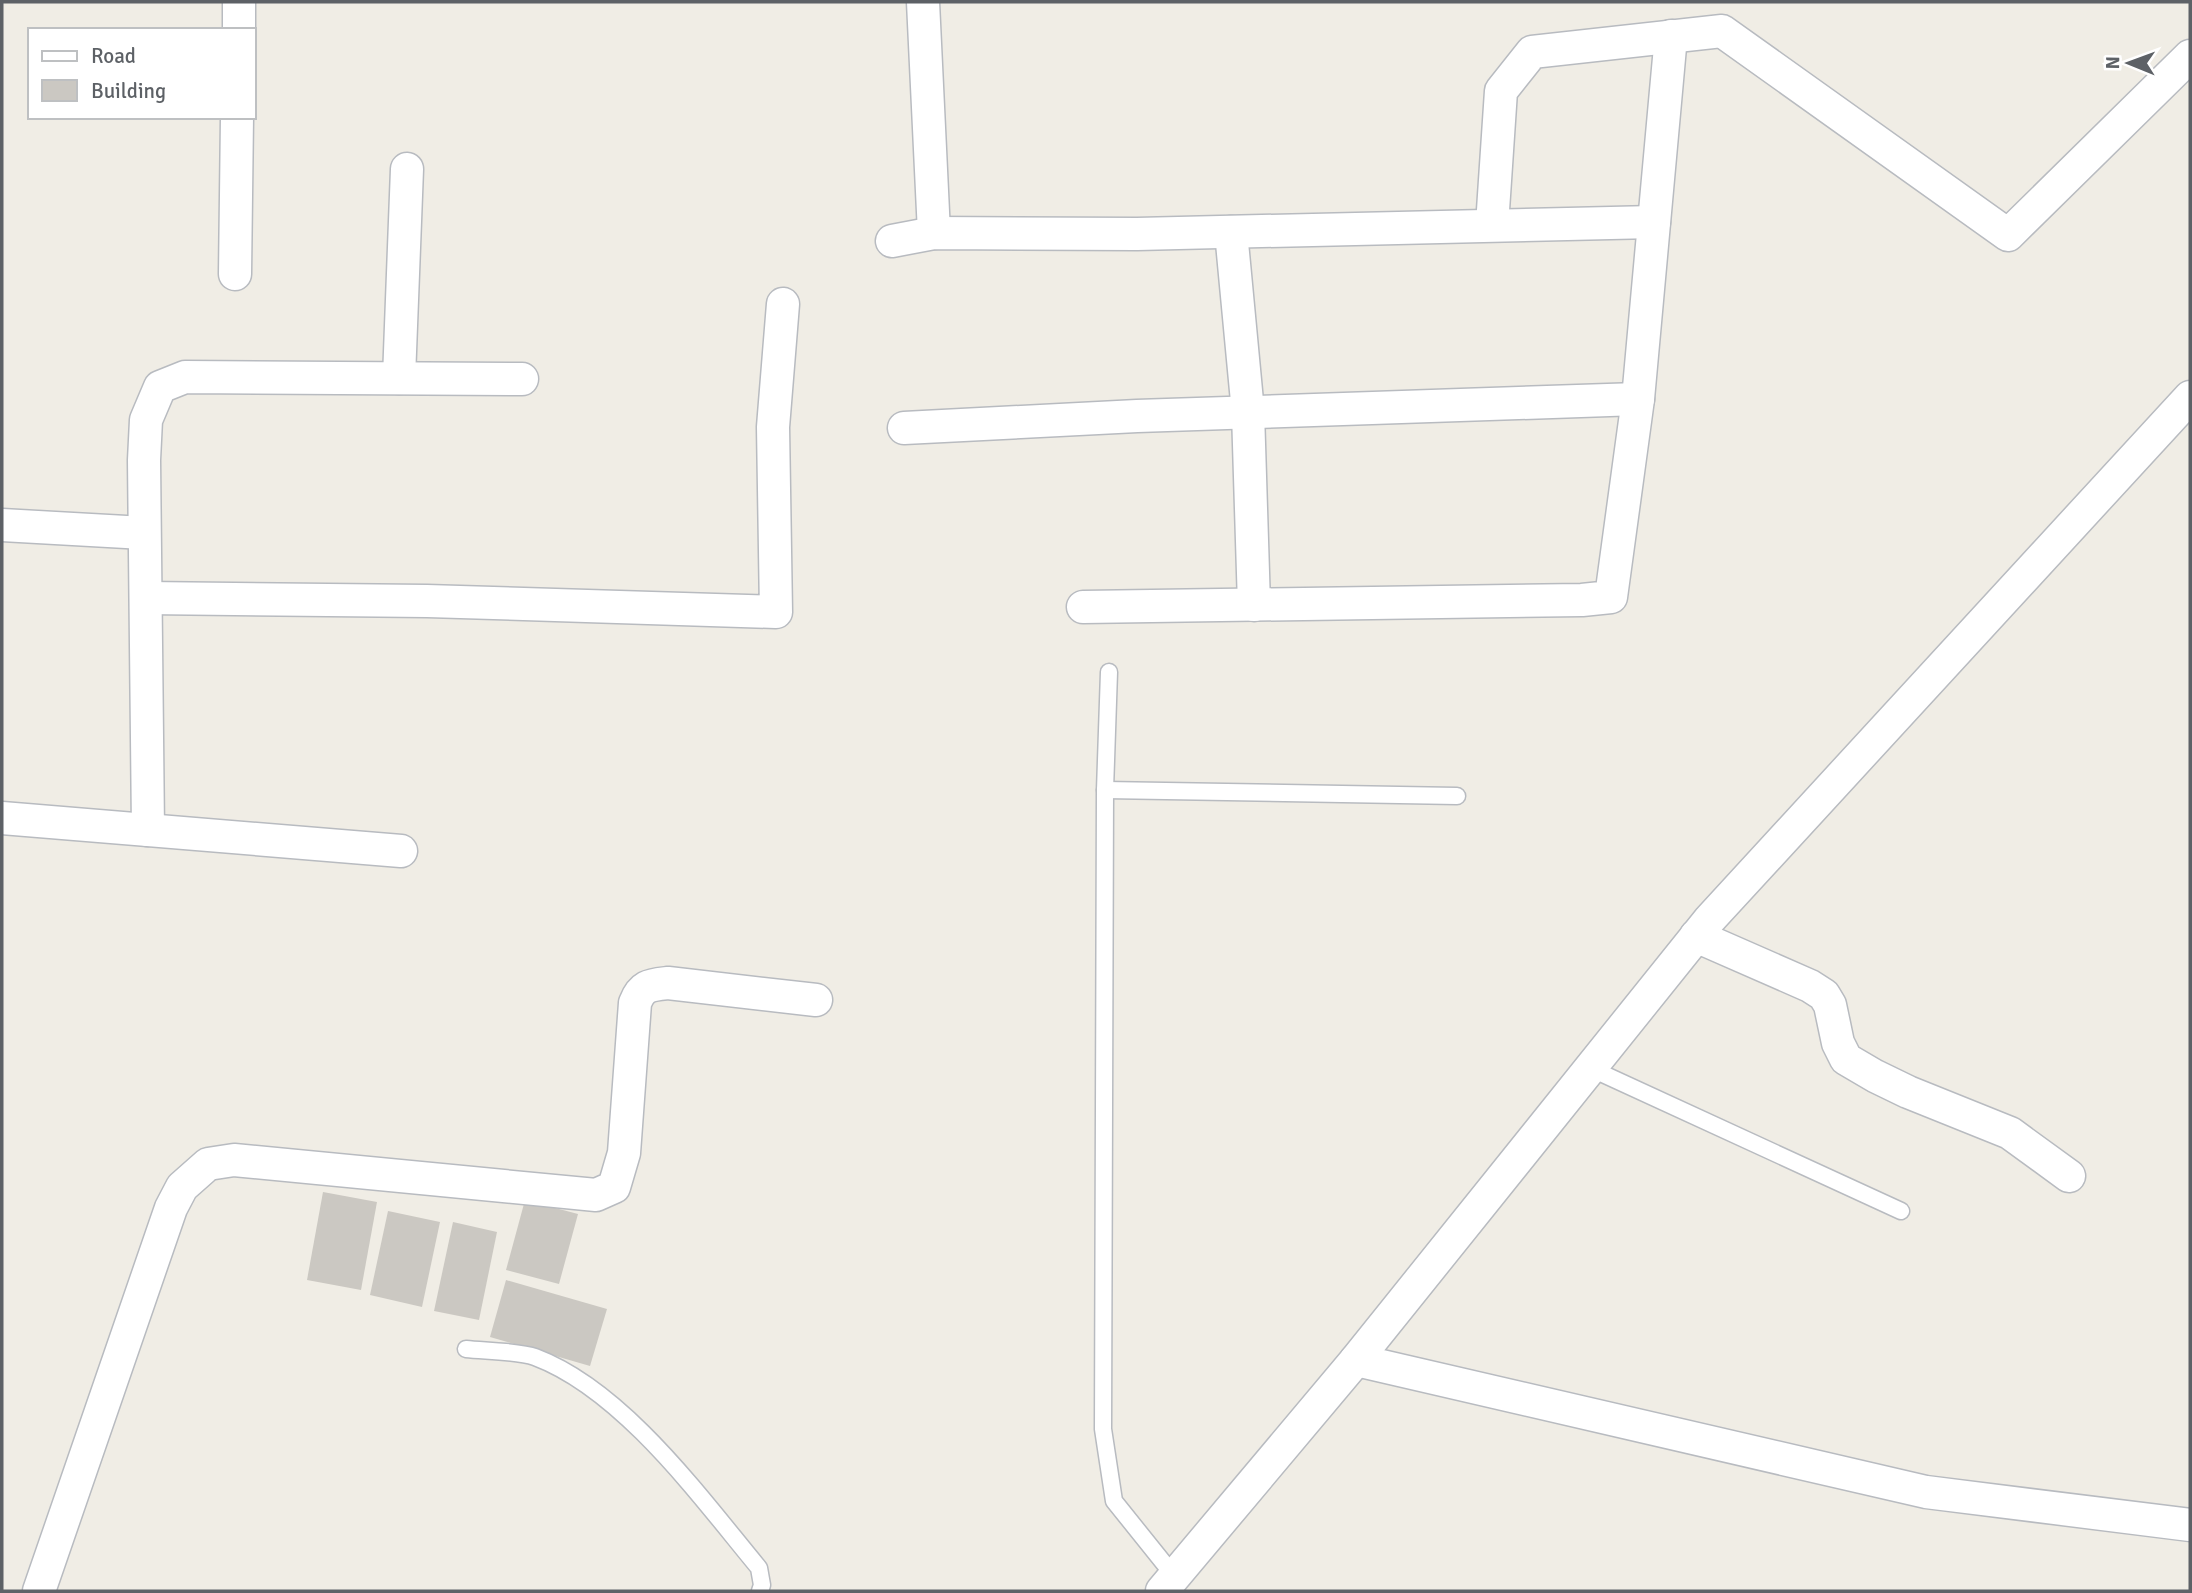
<svg xmlns="http://www.w3.org/2000/svg" width="2192" height="1593" font-family="Signika,sans-serif">
<style>
.building{fill:#cbc8c2}
.lines{fill:none;stroke-linecap:round;stroke-linejoin:round}
.service-casing{stroke:#b8bbc0;stroke-width:19}
.minor-casing{stroke:#b8bbc0;stroke-width:35}
.service{stroke:#fff;stroke-width:16}
.minor{stroke:#fff;stroke-width:32}
</style>
<rect width="100%" height="100%" fill="#f0ede5"/>
<g class="building">
<polygon points="323,1192 377,1202 361,1290 307,1280"/>
<polygon points="525,1200 578,1214 559,1284 506,1270"/>
<polygon points="388,1211 440,1222 422,1307 370,1295"/>
<polygon points="453,1222 497,1232 479,1320 434,1311"/>
<polygon points="506,1280 607,1309 590,1366 490,1337"/>
</g>
<g class="lines">
<g class="service-casing">
<g id="service">
<polyline points="1109,672 1105,790 1103,1429 1114,1501 1175,1577"/>
<polyline points="1105,790 1457,796"/>
<polyline points="1590,1068 1901,1211"/>
<path d="M466 1349C485 1351 519 1351 535 1357 623 1390 700 1497 759 1568L762 1585 760 1591"/>
</g>
</g>
<g class="minor-casing">
<g id="minor">
<polyline points="923,2 934,233"/>
<polyline points="239,30 239,2"/>
<polyline points="1492,225 1501,91 1532,52 1722,31 2008,235 2190,56"/>
<polyline points="1231,232 1248,412 1254,605"/>
<polyline points="892,241 934,233 1137,234 1654,222"/>
<polyline points="235,274 237,117"/>
<polyline points="399,378 407,169"/>
<polyline points="904,428 1137,416 1638,399"/>
<polyline points="2,525 144,533"/>
<polyline points="146,598 427,601 776,612 773,427 783,304"/>
<polyline points="1083,607 1582,600 1611,597 1638,399 1671,36"/>
<polyline points="2,818 401,851"/>
<polyline points="148,830 144,460 146,420 160,387 185,377 522,379"/>
<polyline points="1696,936 1810,986 1824,995 1830,1005 1838,1043 1846,1059 1875,1076 1908,1092 2010,1133 2069,1176"/>
<polyline points="1356,1360 1926,1492 2190,1525"/>
<path d="M39 1591 171 1208 182 1187 208 1164 234 1160 596 1195 614 1187 624 1153 635 1003C642 985 650 985 668 983L816 1000"/>
<polyline points="1162,1591 1356,1360 1710,919 2190,397"/>
</g>
</g>
<use href="#service" class="service"/>
<use href="#minor" class="minor"/>
</g>
<rect width="2192" height="1593" fill="none" stroke="#5d6166" stroke-width="7"/>
<rect x="28" y="28" width="228" height="91" fill="#ffffff" stroke="#bec0c2" stroke-width="2"/>
<rect x="42" y="51" width="35" height="10" fill="#ffffff" stroke="#bec0c2" stroke-width="2"/>
<text x="91" y="63" font-size="21" fill="#5d6166">Road</text>
<rect x="42" y="80" width="35" height="21" fill="#cbc8c2" stroke="#bec0c2" stroke-width="2"/>
<text x="91" y="98" font-size="21" fill="#5d6166">Building</text>
<g transform="translate(2129 63) rotate(271)" stroke="#ffffff" stroke-width="5" paint-order="stroke">
<path d="M0-5L12 26L0 18L-12 26Z" fill="#5d6166"/>
<text y="-10" font-size="19" font-weight="bold" text-anchor="middle" fill="#5d6166">N</text>
</g>
</svg>
